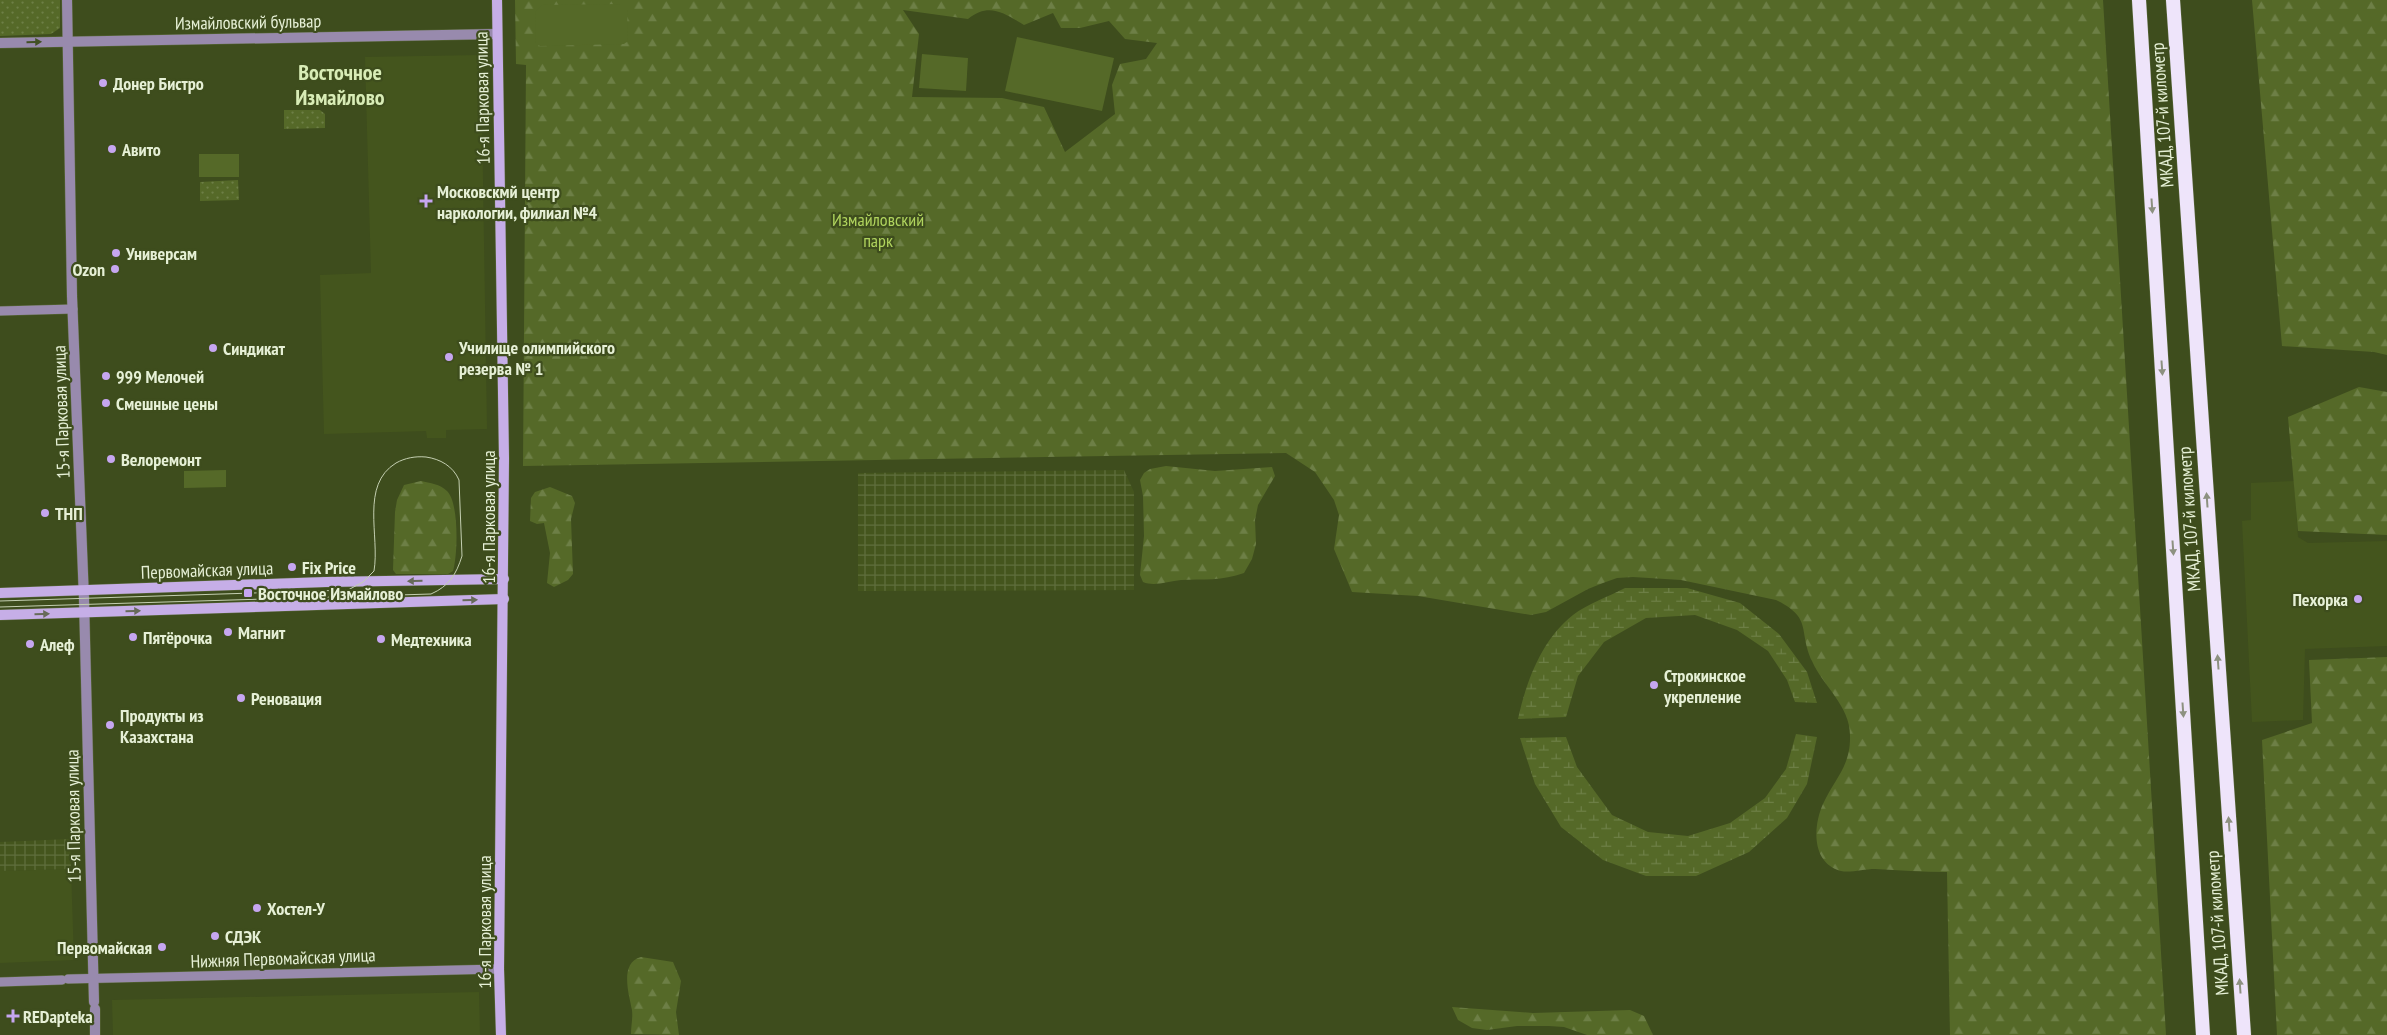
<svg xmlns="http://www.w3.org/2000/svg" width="2387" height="1035" font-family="'PT Sans Narrow',sans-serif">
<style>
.built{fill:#44551d}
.industrial{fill:url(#industrial-grid)}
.green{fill:url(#green-dots)}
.forest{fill:url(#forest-firs);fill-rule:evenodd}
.wetland{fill:url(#wetland-marsh)}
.pitch{fill:#556928}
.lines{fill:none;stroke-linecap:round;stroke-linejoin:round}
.minor-casing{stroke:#5c6a3e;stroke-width:10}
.tertiary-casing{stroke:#5c6a3e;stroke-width:11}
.secondary-casing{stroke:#5c6a3e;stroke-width:11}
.trunk-casing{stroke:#5c6a3e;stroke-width:15}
.minor{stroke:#988aad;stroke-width:9}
.tertiary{stroke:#988aad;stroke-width:10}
.secondary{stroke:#c6aee7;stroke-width:10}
.trunk{stroke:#eee4fa;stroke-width:14}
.tram{stroke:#c4cfb1;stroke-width:1}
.oneway{fill:#425024}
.oneway2{fill:#8d9180}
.oneway3{fill:#676a5a}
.poi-dot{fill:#c6a6f0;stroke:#3e4d1d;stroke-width:2}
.labels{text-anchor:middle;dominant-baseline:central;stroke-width:4.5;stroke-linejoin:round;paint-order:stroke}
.street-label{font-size:18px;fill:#e6f0d6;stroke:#3e4d1d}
.poi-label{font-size:18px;font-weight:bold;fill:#e6f0d6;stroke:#3e4d1d;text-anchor:start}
.park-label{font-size:18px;fill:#b0d45e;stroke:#3e4d1d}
.district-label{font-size:22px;font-weight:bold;fill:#d8ecb6;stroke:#3e4d1d}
</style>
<defs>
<pattern id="industrial-grid" width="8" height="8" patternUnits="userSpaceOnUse" patternTransform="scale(1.25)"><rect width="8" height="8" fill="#44551d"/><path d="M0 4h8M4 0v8" fill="none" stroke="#5f6e3d"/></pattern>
<pattern id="green-dots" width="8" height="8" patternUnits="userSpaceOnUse" patternTransform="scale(1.25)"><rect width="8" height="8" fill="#556928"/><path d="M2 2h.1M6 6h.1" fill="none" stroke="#6d7f46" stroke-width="1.8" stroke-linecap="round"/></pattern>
<pattern id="forest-firs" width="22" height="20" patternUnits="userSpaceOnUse" patternTransform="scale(1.25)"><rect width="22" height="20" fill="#556928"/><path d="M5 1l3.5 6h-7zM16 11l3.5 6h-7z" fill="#6d7f46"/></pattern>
<pattern id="wetland-marsh" width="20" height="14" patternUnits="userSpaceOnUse" patternTransform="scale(1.25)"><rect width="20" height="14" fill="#556928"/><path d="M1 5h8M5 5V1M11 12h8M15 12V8" fill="none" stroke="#6d7f46"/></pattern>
</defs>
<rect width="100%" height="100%" fill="#3e4d1d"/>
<g class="built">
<polygon points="481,55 487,429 446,430 446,438 427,438 426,431 324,434 320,275 371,273 365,57"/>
<polygon points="2294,481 2298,537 2308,543 2387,541 2387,646 2305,649 2303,720 2252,722 2242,521 2251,520 2251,483"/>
<polygon points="71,869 74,960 0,963 0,871"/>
<polygon points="479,992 480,1035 113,1035 112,1000"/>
</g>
<g class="industrial">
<polygon points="1124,470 1134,492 1134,590 858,591 858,473"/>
<polygon points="70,839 71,869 0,871 0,842"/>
</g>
<g class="green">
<polygon points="0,0 60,0 60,28 51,34 0,36"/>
<polygon points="320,110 325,114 325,128 284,129 284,110"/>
<polygon points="238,180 239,200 200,201 200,182"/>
</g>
<g class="forest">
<path d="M515 0H2103L2166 1035H1950L1947 872C1923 872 1899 870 1875 869 1864 869 1850 873 1841 871 1811 863 1813 826 1823 804 1835 778 1851 766 1850 735 1850 706 1823 686 1812 661 1798 630 1813 618 1776 600L1681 580 1633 577 1617 578 1603 583 1588 589 1546 612 1531 615 1418 596 1352 592 1334 549 1339 515 1334 500 1315 472 1286 453 523 466 526 65 516 64ZM903 10 968 19C989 2 1004 13 1024 25L1053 13 1061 28H1080L1109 21 1125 39 1157 43 1146 59 1120 64 1112 85 1115 114 1065 152 1044 107 1002 98 912 97 919 34Z"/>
<polygon points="2252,0 2387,0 2387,355 2374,352 2282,346"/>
<polygon points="2359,387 2387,392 2387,535 2298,531 2288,417"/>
<path d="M1166 466 1215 471 1272 467 1275 476 1258 505 1255 520 1256 544 1252 559 1244 573C1222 581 1203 579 1181 580 1168 581 1155 587 1143 582L1140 575 1144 536 1143 496 1140 480 1144 473 1150 469Z"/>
<path d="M421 481C430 483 440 484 447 491 459 502 458 555 453 571L448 574H396L393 570 395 512 397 500 404 485Z"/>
<polygon points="550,487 572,496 575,503 571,519 573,574 568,580 554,587 547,583 550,553 544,523 537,524 530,521 531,498 535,492"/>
<polygon points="2387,657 2387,1035 2277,1035 2262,740 2312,723 2309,660"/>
<path d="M641 957 673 962 681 981 676 1012 679 1035 631 1034C631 1026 633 1018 632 1010 629 994 619 963 641 957Z"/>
<polygon points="1452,1007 1533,1013 1630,1010 1644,1016 1653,1035 1587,1035 1564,1027 1549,1026 1517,1026 1487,1030 1472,1028 1458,1020"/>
</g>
<g class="wetland">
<path d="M1625 588H1687L1740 603 1779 634 1807 672 1817 703 1795 702 1787 680 1768 651 1737 630 1695 615 1646 618 1604 642 1578 676 1566 717 1518 719C1526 682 1542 639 1573 615 1587 604 1608 597 1625 588Z"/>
<polygon points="1796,734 1817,737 1807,784 1787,818 1749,852 1696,876 1646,876 1603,860 1561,827 1535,784 1520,738 1566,737 1577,767 1612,815 1648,832 1688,836 1730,823 1765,798 1786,769"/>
</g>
<g class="pitch">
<polygon points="620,4 627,10 628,41 624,44 540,46 536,44 535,12 542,5"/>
<polygon points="1017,37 1114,58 1102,111 1005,91"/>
<polygon points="922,54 968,58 966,91 919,88"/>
<rect x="199" y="154" width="40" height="23"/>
<polygon points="226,470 226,487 184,488 184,471"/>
</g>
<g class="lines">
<g class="minor-casing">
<g id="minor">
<polyline points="0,311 73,309"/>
<polyline points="68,979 499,969"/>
<polyline points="0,982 62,980"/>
</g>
</g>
<g class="tertiary-casing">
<g id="tertiary">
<polyline points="67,0 72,296 84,599 94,1002"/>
<polyline points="0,43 497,34"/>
<polyline points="95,1009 95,1035"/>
</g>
</g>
<g class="secondary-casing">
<g id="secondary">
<polyline points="497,0 504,458 499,969 501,1035"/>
<polyline points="0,593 326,582 504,579"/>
<polyline points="0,615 504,599"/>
</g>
</g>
<g class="trunk-casing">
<g id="trunk">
<polyline points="2139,0 2203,1035"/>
<polyline points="2173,0 2244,1035"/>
</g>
</g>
<use href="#minor" class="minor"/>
<use href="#tertiary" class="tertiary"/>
<use href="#secondary" class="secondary"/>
<use href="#trunk" class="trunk"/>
<path class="tram" d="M0 601 348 590 363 582 374 571C380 536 360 485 396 463 405 458 415 456 426 457 440 459 453 466 459 480L462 556C456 575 449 586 431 594L0 607"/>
</g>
<defs><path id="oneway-solid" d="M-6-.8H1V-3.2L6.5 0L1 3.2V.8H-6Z" transform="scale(1.25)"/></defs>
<use class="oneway" href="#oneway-solid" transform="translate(34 42) rotate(-1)"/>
<g class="oneway2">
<use href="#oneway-solid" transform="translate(2152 206) rotate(86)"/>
<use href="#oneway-solid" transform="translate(2162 368) rotate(86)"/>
<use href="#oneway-solid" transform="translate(2207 500) rotate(-94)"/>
<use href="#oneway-solid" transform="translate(2173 548) rotate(86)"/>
<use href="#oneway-solid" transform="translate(2218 662) rotate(-94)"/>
<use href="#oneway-solid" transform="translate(2183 710) rotate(86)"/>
<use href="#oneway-solid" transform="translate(2229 824) rotate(-94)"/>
<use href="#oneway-solid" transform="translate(2240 986) rotate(-94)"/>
</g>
<g class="oneway3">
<use href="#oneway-solid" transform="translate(415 581) rotate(179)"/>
<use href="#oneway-solid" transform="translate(470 600) rotate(-2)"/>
<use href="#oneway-solid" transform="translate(133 611) rotate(-2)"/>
<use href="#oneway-solid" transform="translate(42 614) rotate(-2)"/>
</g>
<g class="poi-dot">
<circle cx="103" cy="83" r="5"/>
<circle cx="112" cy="149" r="5"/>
<path d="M423.5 193.5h5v5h5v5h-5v5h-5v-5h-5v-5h5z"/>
<circle cx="116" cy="253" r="5"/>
<circle cx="115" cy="269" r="5"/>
<circle cx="213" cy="348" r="5"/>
<circle cx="449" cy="357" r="5"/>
<circle cx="106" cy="376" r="5"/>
<circle cx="106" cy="403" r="5"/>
<circle cx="111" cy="459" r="5"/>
<circle cx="45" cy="513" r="5"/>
<circle cx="292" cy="567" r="5"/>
<rect x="243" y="588" width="10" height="10" rx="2.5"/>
<circle cx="2358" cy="599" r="5"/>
<circle cx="228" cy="632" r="5"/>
<circle cx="133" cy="637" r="5"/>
<circle cx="381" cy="639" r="5"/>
<circle cx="30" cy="644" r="5"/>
<circle cx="1654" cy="685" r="5"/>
<circle cx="241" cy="698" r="5"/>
<circle cx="110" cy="725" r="5"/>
<circle cx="257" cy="908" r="5"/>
<circle cx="215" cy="936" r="5"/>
<circle cx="162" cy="947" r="5"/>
<path d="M10.5 1008.5h5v5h5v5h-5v5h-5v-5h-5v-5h5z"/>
</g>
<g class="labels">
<g class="street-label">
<text transform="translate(248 22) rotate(-1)">Измайловский бульвар</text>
<text transform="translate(482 98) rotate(-91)">16-я Парковая улица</text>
<text transform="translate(2162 115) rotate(-94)">МКАД, 107-й километр</text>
<text transform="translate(61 412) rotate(-92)">15-я Парковая улица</text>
<text transform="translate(488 517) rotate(-90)">16-я Парковая улица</text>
<text transform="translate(2189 519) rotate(-94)">МКАД, 107-й километр</text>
<text transform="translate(207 570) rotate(-2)">Первомайская улица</text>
<text transform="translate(73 816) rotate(-91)">15-я Парковая улица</text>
<text transform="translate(484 922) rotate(-90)">16-я Парковая улица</text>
<text transform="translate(2217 923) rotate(-94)">МКАД, 107-й километр</text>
<text transform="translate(283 958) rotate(-2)">Нижняя Первомайская улица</text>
</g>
<g class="poi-label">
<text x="113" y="83">Донер Бистро</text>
<text x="122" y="149">Авито</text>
<text x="437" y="191">Московскмй центр<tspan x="437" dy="21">наркологии, филиал №4</tspan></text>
<text x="126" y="253">Универсам</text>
<text x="105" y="269" text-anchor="end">Ozon</text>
<text x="459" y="347">Училище олимпийского<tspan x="459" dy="21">резерва № 1</tspan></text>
<text x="223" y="348">Синдикат</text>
<text x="116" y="376">999 Мелочей</text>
<text x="116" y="403">Смешные цены</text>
<text x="121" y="459">Велоремонт</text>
<text x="55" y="513">ТНП</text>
<text x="302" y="567">Fix Price</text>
<text x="258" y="593">Восточное Измайлово</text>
<text x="2348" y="599" text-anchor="end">Пехорка</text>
<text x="238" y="632">Магнит</text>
<text x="143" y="637">Пятёрочка</text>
<text x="391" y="639">Медтехника</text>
<text x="40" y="644">Алеф</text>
<text x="1664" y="675">Строкинское<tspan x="1664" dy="21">укрепление</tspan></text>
<text x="251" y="698">Реновация</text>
<text x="120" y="715">Продукты из<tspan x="120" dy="21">Казахстана</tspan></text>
<text x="267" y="908">Хостел-У</text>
<text x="225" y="936">СДЭК</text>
<text x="152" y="947" text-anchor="end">Первомайская</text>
<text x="23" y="1016">REDapteka</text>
</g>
<g class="park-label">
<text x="878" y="219">Измайловский<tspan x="878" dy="21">парк</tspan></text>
</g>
<g class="district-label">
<text x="340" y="72">Восточное<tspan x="340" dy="25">Измайлово</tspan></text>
</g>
</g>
</svg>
